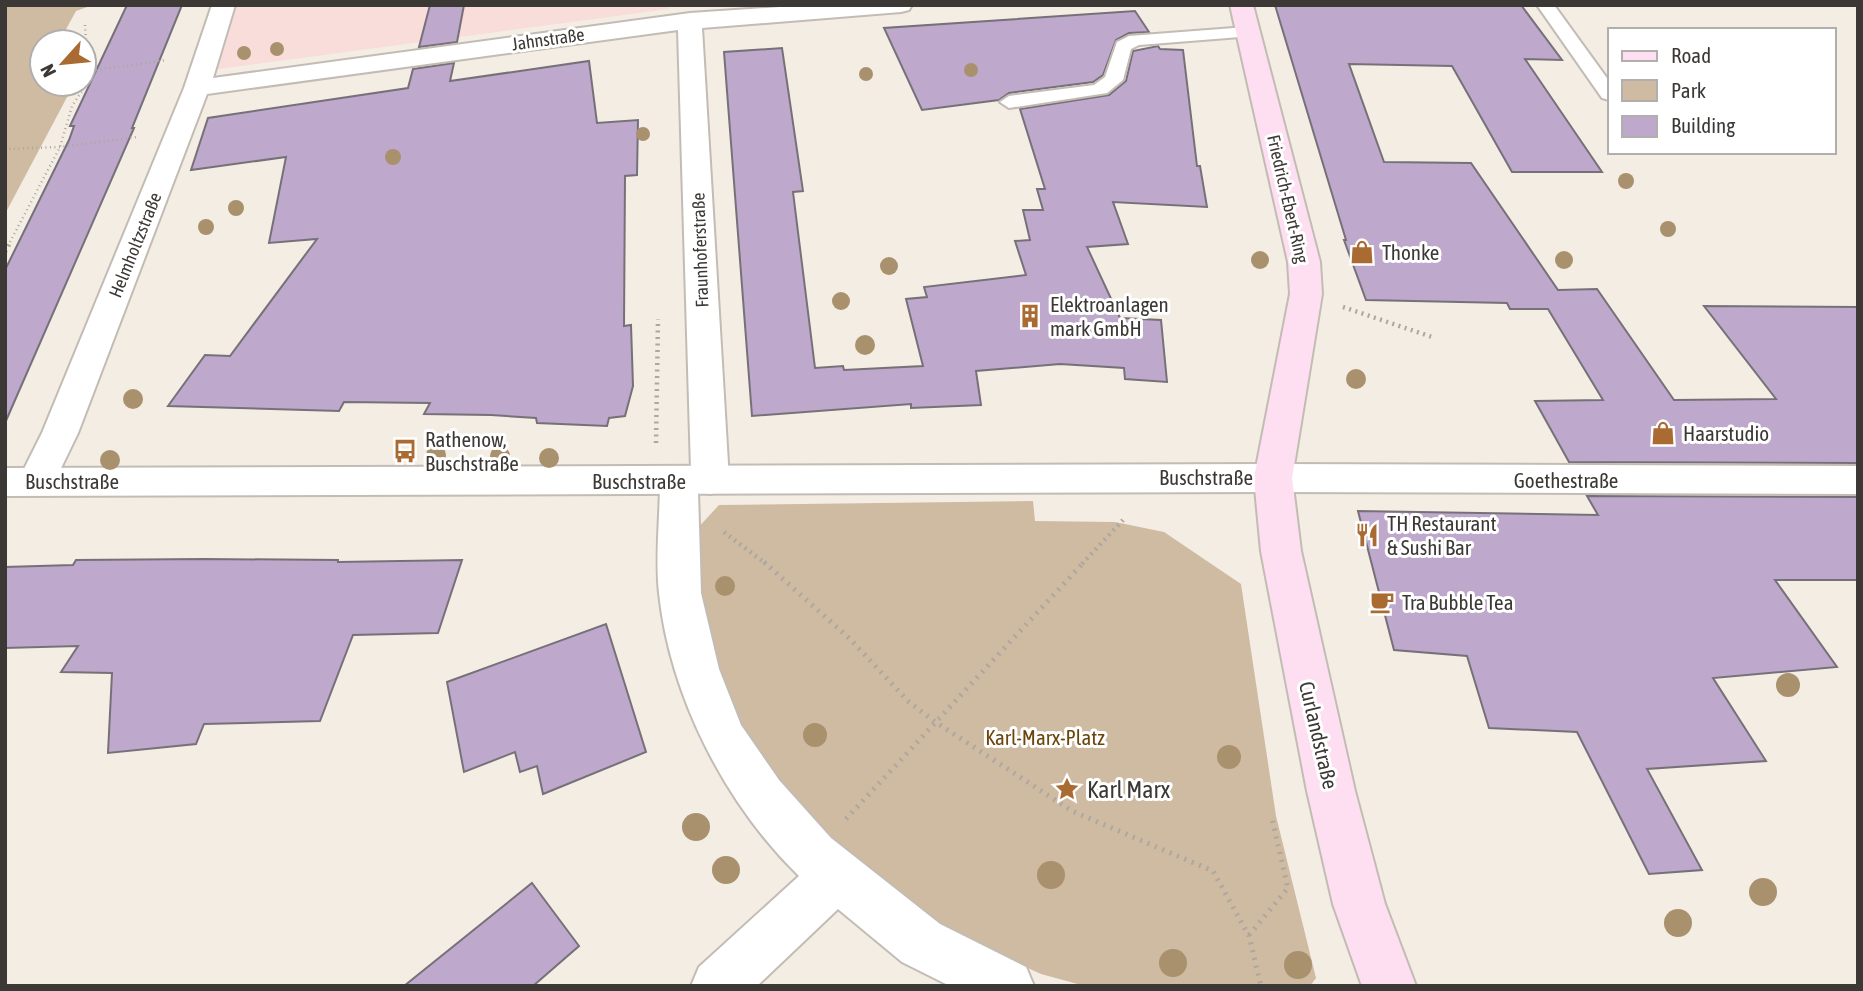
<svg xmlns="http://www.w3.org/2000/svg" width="1863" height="991" font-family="'Asap Condensed',sans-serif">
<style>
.commercial{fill:#f8ddda}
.green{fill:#cfbaa2}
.building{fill:#bea8cc;stroke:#767179;stroke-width:2}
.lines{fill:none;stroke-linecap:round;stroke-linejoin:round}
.service-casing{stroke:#c3bcb4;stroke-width:4}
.minor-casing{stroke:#c3bcb4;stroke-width:4}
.tertiary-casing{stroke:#c3bcb4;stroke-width:4}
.secondary-casing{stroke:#c3bcb4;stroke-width:4}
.path-far2{stroke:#aca7a0;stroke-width:2.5;stroke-dasharray:1 3.5;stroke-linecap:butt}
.path-far1{stroke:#aca7a0;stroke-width:4.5;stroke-dasharray:2 4.5;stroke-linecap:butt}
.path{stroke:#aca7a0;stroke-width:5;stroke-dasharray:2 6;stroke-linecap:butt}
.service{fill:#fff;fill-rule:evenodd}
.minor{fill:#fff;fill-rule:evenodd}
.tertiary{fill:#fff;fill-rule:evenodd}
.secondary{fill:#fedef1;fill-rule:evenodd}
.tree{fill:#a9916d}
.labels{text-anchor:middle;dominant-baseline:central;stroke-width:6;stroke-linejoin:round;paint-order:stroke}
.far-street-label{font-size:18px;fill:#3b3835;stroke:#fff}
.poi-label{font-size:21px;fill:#3b3835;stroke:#fff;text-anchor:start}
.street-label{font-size:21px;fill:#3b3835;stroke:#fff}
.park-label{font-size:21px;fill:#6b450b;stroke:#fff}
.near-poi-label{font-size:24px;fill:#3b3835;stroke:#fff;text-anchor:start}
</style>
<rect width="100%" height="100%" fill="#f4ede4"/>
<polygon class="commercial" points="232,5 668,5 669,9 211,70"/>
<g class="green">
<polygon points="5,5 93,5 76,11 59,42 42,42 42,84 74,84 5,214"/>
<polygon points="1033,501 1035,521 1115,522 1164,532 1241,584 1276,816 1316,978 1310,986 1085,986 1041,974 958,937 884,892 783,795 739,729 714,664 697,594 695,531 719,505"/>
</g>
<g class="building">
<polygon points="127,5 182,5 132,128 134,128 5,423 5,270 69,140 74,126 70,126"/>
<polygon points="430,5 464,5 457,42 419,47"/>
<polygon points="1275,5 1521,5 1562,60 1525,59 1602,172 1512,172 1452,66 1349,64 1384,162 1471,163 1558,290 1597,289 1674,400 1776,399 1704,306 1858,307 1858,463 1569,462 1535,401 1603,400 1548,309 1510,309 1507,303 1366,300 1344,240 1346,240"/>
<polygon points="1135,11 1149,32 1129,33 1116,40 1103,75 1093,82 1009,93 999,100 922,110 884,28"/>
<polygon points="1158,46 1160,49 1183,50 1197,166 1200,166 1207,207 1113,202 1128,244 1087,247 1120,318 1161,320 1167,382 1125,379 1124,368 1060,364 976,371 981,405 911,408 911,404 752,416 724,52 782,48 803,191 793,192 815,368 843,366 844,370 923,366 906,299 927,297 924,287 1026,275 1015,241 1030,240 1023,210 1043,210 1037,189 1045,189 1020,109 1109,95 1126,81 1133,51"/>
<polygon points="589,61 597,123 638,120 637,175 625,176 624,326 631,325 633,386 625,416 609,418 607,426 537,423 536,418 491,415 424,414 430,403 344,402 339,411 168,406 205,355 230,356 317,239 269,243 286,157 191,170 208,118 408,88 413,69 454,63 450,81"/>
<polygon points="1587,496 1858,497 1858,580 1775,580 1837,667 1713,678 1766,761 1647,769 1702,870 1649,874 1577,732 1489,728 1467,656 1394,650 1358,511 1598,515"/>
<polygon points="204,559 338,560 338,562 462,560 438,633 353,635 320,721 204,724 196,744 108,753 112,673 61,672 78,646 5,648 5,567 73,565 76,560"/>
<polygon points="606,624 646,752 543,794 537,766 520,772 515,752 464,772 447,682"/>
<polygon points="532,883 579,946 533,986 404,986"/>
</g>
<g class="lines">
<g class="service-casing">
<g id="service">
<polygon points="1537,5 1554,5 1609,81 1609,100 1602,98"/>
<polygon points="1247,27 1256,32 1253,36 1139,45 1131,49 1123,80 1107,93 1009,108 1000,102 1009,96 1094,85 1105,77 1117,42 1129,36"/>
</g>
</g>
<g class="minor-casing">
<g id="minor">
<path d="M212 5H235L213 78 690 13 809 5H912L909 10 901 12 702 28 729 480 723 490 710 494 698 491 701 593 719 669 741 725 779 780 831 838 940 924 1026 967 1034 986H950L902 962 838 909 757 986H691L699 967 799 876C725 804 670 696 659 593 655 557 660 518 660 481L666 471 679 467 691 470 678 30 207 94 78 433 50 491 37 495 24 491 18 481 42 433 184 88Z"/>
<polygon points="1273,464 1858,466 1858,494 1273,492 1260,488 1254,478 1260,468"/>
</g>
</g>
<g class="tertiary-casing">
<polygon id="tertiary" points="1273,464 1286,468 1292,478 1286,488 1273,492 5,496 5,468"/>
</g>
<g class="secondary-casing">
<polygon id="secondary" points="1230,5 1253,5 1320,262 1322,294 1292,478 1301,551 1355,791 1385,904 1416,986 1362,986 1333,904 1307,791 1261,551 1254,478 1290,294 1288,262"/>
</g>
<g class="path-far2">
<polyline points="96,70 167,60"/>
<polyline points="5,149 60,147 137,137"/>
<polyline points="10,242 60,147 72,106 96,70 95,60 87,57 85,25"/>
</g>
<g class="path-far1">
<polyline points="5,252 11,241"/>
<polyline points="1343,307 1432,337"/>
<polyline points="656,443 658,319"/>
<polyline points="724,532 766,564"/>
<polyline points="1082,564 1123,520"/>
</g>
<g class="path">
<polyline points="764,562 850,639 909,702 934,721 1072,811 1213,871 1249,936 1261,986"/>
<polyline points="846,819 1084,562"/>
<polyline points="1249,935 1288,888 1272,819"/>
</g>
<use href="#service" class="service"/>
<use href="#minor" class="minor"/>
<use href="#tertiary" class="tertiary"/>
<use href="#secondary" class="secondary"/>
</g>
<g class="tree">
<circle cx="277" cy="49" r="7"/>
<circle cx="244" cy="53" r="7"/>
<circle cx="971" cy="70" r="7"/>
<circle cx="866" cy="74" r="7"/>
<circle cx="643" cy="134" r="7"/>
<circle cx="393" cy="157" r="8"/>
<circle cx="1626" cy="181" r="8"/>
<circle cx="236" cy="208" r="8"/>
<circle cx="206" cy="227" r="8"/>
<circle cx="1668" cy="229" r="8"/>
<circle cx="1260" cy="260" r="9"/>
<circle cx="1564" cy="260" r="9"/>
<circle cx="889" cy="266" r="9"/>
<circle cx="841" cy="301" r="9"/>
<circle cx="865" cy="345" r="10"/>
<circle cx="1356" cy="379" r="10"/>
<circle cx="133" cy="399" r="10"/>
<circle cx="436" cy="455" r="10"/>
<circle cx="500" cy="456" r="10"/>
<circle cx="549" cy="458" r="10"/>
<circle cx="110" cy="460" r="10"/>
<circle cx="725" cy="586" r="10"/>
<circle cx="1788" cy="685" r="12"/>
<circle cx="815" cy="735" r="12"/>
<circle cx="1229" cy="757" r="12"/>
<circle cx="696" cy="827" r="14"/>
<circle cx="726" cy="870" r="14"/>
<circle cx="1051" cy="875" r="14"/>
<circle cx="1763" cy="892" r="14"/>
<circle cx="1678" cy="923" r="14"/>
<circle cx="1173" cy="963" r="14"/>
<circle cx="1298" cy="965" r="14"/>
</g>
<defs>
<g id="shop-bare" transform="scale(1.89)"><path d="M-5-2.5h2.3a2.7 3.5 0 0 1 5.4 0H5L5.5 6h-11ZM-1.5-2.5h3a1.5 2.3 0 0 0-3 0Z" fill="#aa6b32" stroke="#fff" stroke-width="2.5" paint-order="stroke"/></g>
<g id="building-bare" transform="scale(1.89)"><path d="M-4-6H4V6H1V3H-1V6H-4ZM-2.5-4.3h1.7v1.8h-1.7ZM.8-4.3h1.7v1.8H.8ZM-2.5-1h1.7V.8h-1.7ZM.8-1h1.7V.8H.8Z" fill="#aa6b32" stroke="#fff" stroke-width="2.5" paint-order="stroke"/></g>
<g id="bus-bare" transform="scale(1.89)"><path d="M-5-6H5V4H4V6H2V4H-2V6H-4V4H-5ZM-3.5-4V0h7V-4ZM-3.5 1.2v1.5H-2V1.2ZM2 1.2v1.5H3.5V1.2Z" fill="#aa6b32" stroke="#fff" stroke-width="2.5" paint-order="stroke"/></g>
<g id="restaurant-bare" transform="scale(1.89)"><path d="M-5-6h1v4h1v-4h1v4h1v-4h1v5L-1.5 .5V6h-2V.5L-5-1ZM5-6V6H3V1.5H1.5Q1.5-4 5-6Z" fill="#aa6b32" stroke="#fff" stroke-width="2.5" paint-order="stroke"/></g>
<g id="cafe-bare" transform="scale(1.89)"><path d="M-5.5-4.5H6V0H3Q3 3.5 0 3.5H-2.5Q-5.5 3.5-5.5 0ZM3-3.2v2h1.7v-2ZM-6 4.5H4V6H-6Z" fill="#aa6b32" stroke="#fff" stroke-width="2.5" paint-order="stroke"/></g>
<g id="sight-bare" transform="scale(1.89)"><path d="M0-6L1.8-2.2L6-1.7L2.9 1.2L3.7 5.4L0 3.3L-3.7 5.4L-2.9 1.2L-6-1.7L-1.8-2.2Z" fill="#aa6b32" stroke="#fff" stroke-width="2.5" paint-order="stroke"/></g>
</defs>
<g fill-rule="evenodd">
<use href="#shop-bare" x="1362" y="252"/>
<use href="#building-bare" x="1030" y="316"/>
<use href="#shop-bare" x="1663" y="433"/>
<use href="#bus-bare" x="405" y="451"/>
<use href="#restaurant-bare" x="1367" y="535"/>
<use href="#cafe-bare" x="1382" y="602"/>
<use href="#sight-bare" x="1067" y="789"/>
</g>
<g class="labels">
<g class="far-street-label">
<text transform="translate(548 39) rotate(-8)">Jahnstraße</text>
<text transform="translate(1288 199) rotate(77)">Friedrich-Ebert-Ring</text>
<text transform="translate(135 245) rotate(-68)">Helmholtzstraße</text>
<text transform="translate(700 250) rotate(-92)">Fraunhoferstraße</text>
</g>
<g class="poi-label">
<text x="1382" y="252">Thonke</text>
<text x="1050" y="304">Elektroanlagen<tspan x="1050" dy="24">mark GmbH</tspan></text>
<text x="1683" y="433">Haarstudio</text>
<text x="425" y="439">Rathenow,<tspan x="425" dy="24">Buschstraße</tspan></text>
<text x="1387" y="523">TH Restaurant<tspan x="1387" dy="24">&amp; Sushi Bar</tspan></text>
<text x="1402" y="602">Tra Bubble Tea</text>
</g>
<g class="street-label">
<text x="1206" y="477">Buschstraße</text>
<text x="1566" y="480">Goethestraße</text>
<text x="72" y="481">Buschstraße</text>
<text x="639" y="481">Buschstraße</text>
<text transform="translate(1319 735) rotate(77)">Curlandstraße</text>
</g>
<g class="park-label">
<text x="1045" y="737">Karl-Marx-Platz</text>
</g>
<g class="near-poi-label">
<text x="1087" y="789">Karl Marx</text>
</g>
</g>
<rect width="1863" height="991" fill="none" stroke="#3b3835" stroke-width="14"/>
<rect x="1608" y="28" width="228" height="126" fill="#ffffff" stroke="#b1afae" stroke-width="2"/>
<rect x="1622" y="51" width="35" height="10" fill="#fedef1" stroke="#b1afae" stroke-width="2"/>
<text x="1671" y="63" font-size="21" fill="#3b3835">Road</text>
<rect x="1622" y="80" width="35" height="21" fill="#cfbaa2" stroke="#b1afae" stroke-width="2"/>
<text x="1671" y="98" font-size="21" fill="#3b3835">Park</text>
<rect x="1622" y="116" width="35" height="21" fill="#bea8cc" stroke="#b1afae" stroke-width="2"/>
<text x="1671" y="133" font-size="21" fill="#3b3835">Building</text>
<g transform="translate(63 63) rotate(243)"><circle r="33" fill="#ffffff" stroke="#b1afae" stroke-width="2"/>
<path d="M0-5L12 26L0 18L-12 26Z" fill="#aa6b32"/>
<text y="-10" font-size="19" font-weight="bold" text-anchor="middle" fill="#3b3835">N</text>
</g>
</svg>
